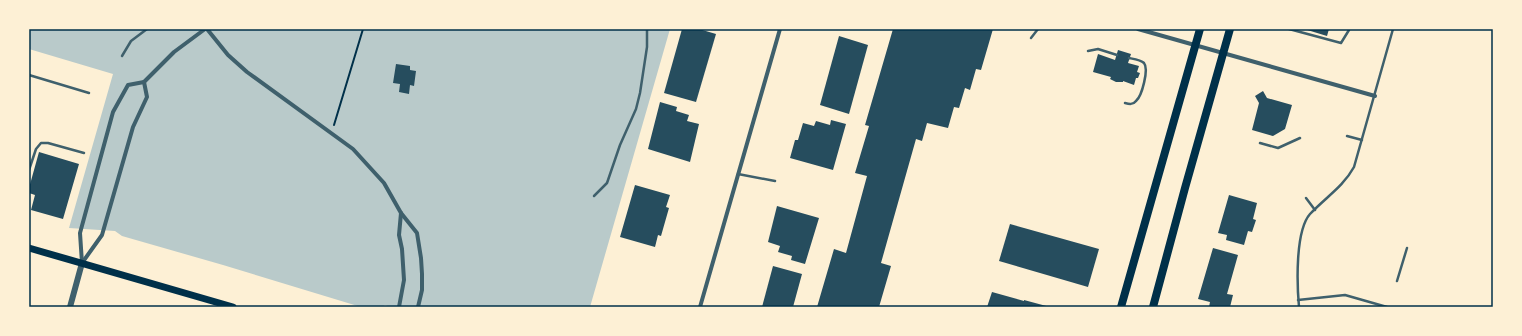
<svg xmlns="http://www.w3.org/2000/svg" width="1522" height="336" font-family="Karla,sans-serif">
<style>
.green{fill:#b9caca}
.building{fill:#264d5e}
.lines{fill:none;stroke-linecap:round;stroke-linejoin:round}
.path{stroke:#003049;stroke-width:2}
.service{stroke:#3f606c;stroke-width:2.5}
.minor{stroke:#3f606c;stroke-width:4}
.tertiary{stroke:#3f606c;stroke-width:6}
.secondary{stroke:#003049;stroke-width:7}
.primary{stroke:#003049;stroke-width:8}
.neatline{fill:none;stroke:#003049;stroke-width:1.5}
</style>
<rect width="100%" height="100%" fill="#fdf0d5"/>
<polygon class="green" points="29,29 670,29 590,307 391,307 385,305 382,307 361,307 223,265 122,236 115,231 69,228 113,74 29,49"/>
<g class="building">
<polygon points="682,29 699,29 716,34 696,102 664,93"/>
<polygon points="893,29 993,29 981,70 976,69 970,90 965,88 959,108 954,107 948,128 927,123 922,141 916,139 881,263 891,266 879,307 817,307 834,249 846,253 867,176 855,173 869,126 865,125"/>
<polygon points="1304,29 1329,29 1327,36"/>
<polygon points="839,36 868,45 849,114 820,105"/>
<polygon points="1118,50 1131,54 1128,63 1139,66 1137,72 1140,73 1138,78 1136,78 1134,85 1123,81 1123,82 1116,82 1110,79 1111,77 1093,72 1098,54 1115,60"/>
<polygon points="396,64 410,66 410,70 416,71 414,86 410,85 409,94 399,92 400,84 393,83"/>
<polygon points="1263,91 1267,98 1292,105 1285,129 1273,136 1252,130 1259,103 1255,96"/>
<polygon points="660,102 677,107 676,111 689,115 687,121 699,124 690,162 648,149"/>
<polygon points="831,120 846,124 833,170 790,158 795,140 798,140 803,123 814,126 816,121 830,125"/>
<polygon points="39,152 79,164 63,219 31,210 35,195 29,193 29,188"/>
<polygon points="635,185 670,195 666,207 669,208 661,236 658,235 655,247 620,237"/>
<polygon points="1229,195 1257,203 1253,219 1256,220 1252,232 1248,231 1244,245 1226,240 1227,235 1218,233"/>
<polygon points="777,206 819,218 805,264 791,260 792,256 778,252 780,246 768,242"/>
<polygon points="1010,224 1099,249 1088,287 999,261"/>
<polygon points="1213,248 1238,255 1227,294 1233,295 1230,307 1209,307 1210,302 1198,299"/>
<polygon points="773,266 802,274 793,307 762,307"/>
<polygon points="992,292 1024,301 1024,300 1050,307 987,307"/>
</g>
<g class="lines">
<polyline class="path" points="334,125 363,29"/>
<g class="service">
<polyline points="1289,29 1341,43 1349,30"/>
<polyline points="1031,38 1038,29"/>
<polyline points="1088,51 1098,49 1117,55"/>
<polyline points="122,56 131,41 147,29"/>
<polyline points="29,75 89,93"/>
<path d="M1125 103C1129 104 1133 105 1136 101 1142 96 1149 69 1144 63 1141 60 1134 59 1129 58"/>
<polyline points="1347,136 1362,140"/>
<polyline points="1260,143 1278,148 1300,138"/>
<polyline points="29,170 36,149 41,143 48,143 84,153"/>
<polyline points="738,174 775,181"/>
<polyline points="594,196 607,183 620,145 636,109 640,93 647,47 647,29"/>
<polyline points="1306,198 1315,210"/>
<polyline points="1397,281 1407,248"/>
<polyline points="1298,300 1345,295 1387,307"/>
<path d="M1299 307C1297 285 1295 231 1310 214 1326 197 1343 187 1354 167L1393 29"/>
</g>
<g class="minor">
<polyline points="207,29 228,55 247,72 353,149 384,183 401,213 417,233 421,258 422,274 422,290 418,307"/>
<polyline points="1138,29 1375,96"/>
<polyline points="82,263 80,233 113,112 128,85 144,82 174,52 205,29"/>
<polyline points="82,263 102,235 133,127 147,97 144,82"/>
<polyline points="399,307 404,280 402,249 399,235 401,213"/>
<polyline points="700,307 780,29"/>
</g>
<polyline class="tertiary" points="70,307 82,263"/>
<polyline class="secondary" points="29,248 233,307"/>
<g class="primary">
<polyline points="1121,307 1200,29"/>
<polyline points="1153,307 1185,188 1230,29"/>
</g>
</g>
<rect width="1522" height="336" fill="none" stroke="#fdf0d5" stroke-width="60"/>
<rect x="30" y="30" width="1462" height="276" class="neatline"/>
</svg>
